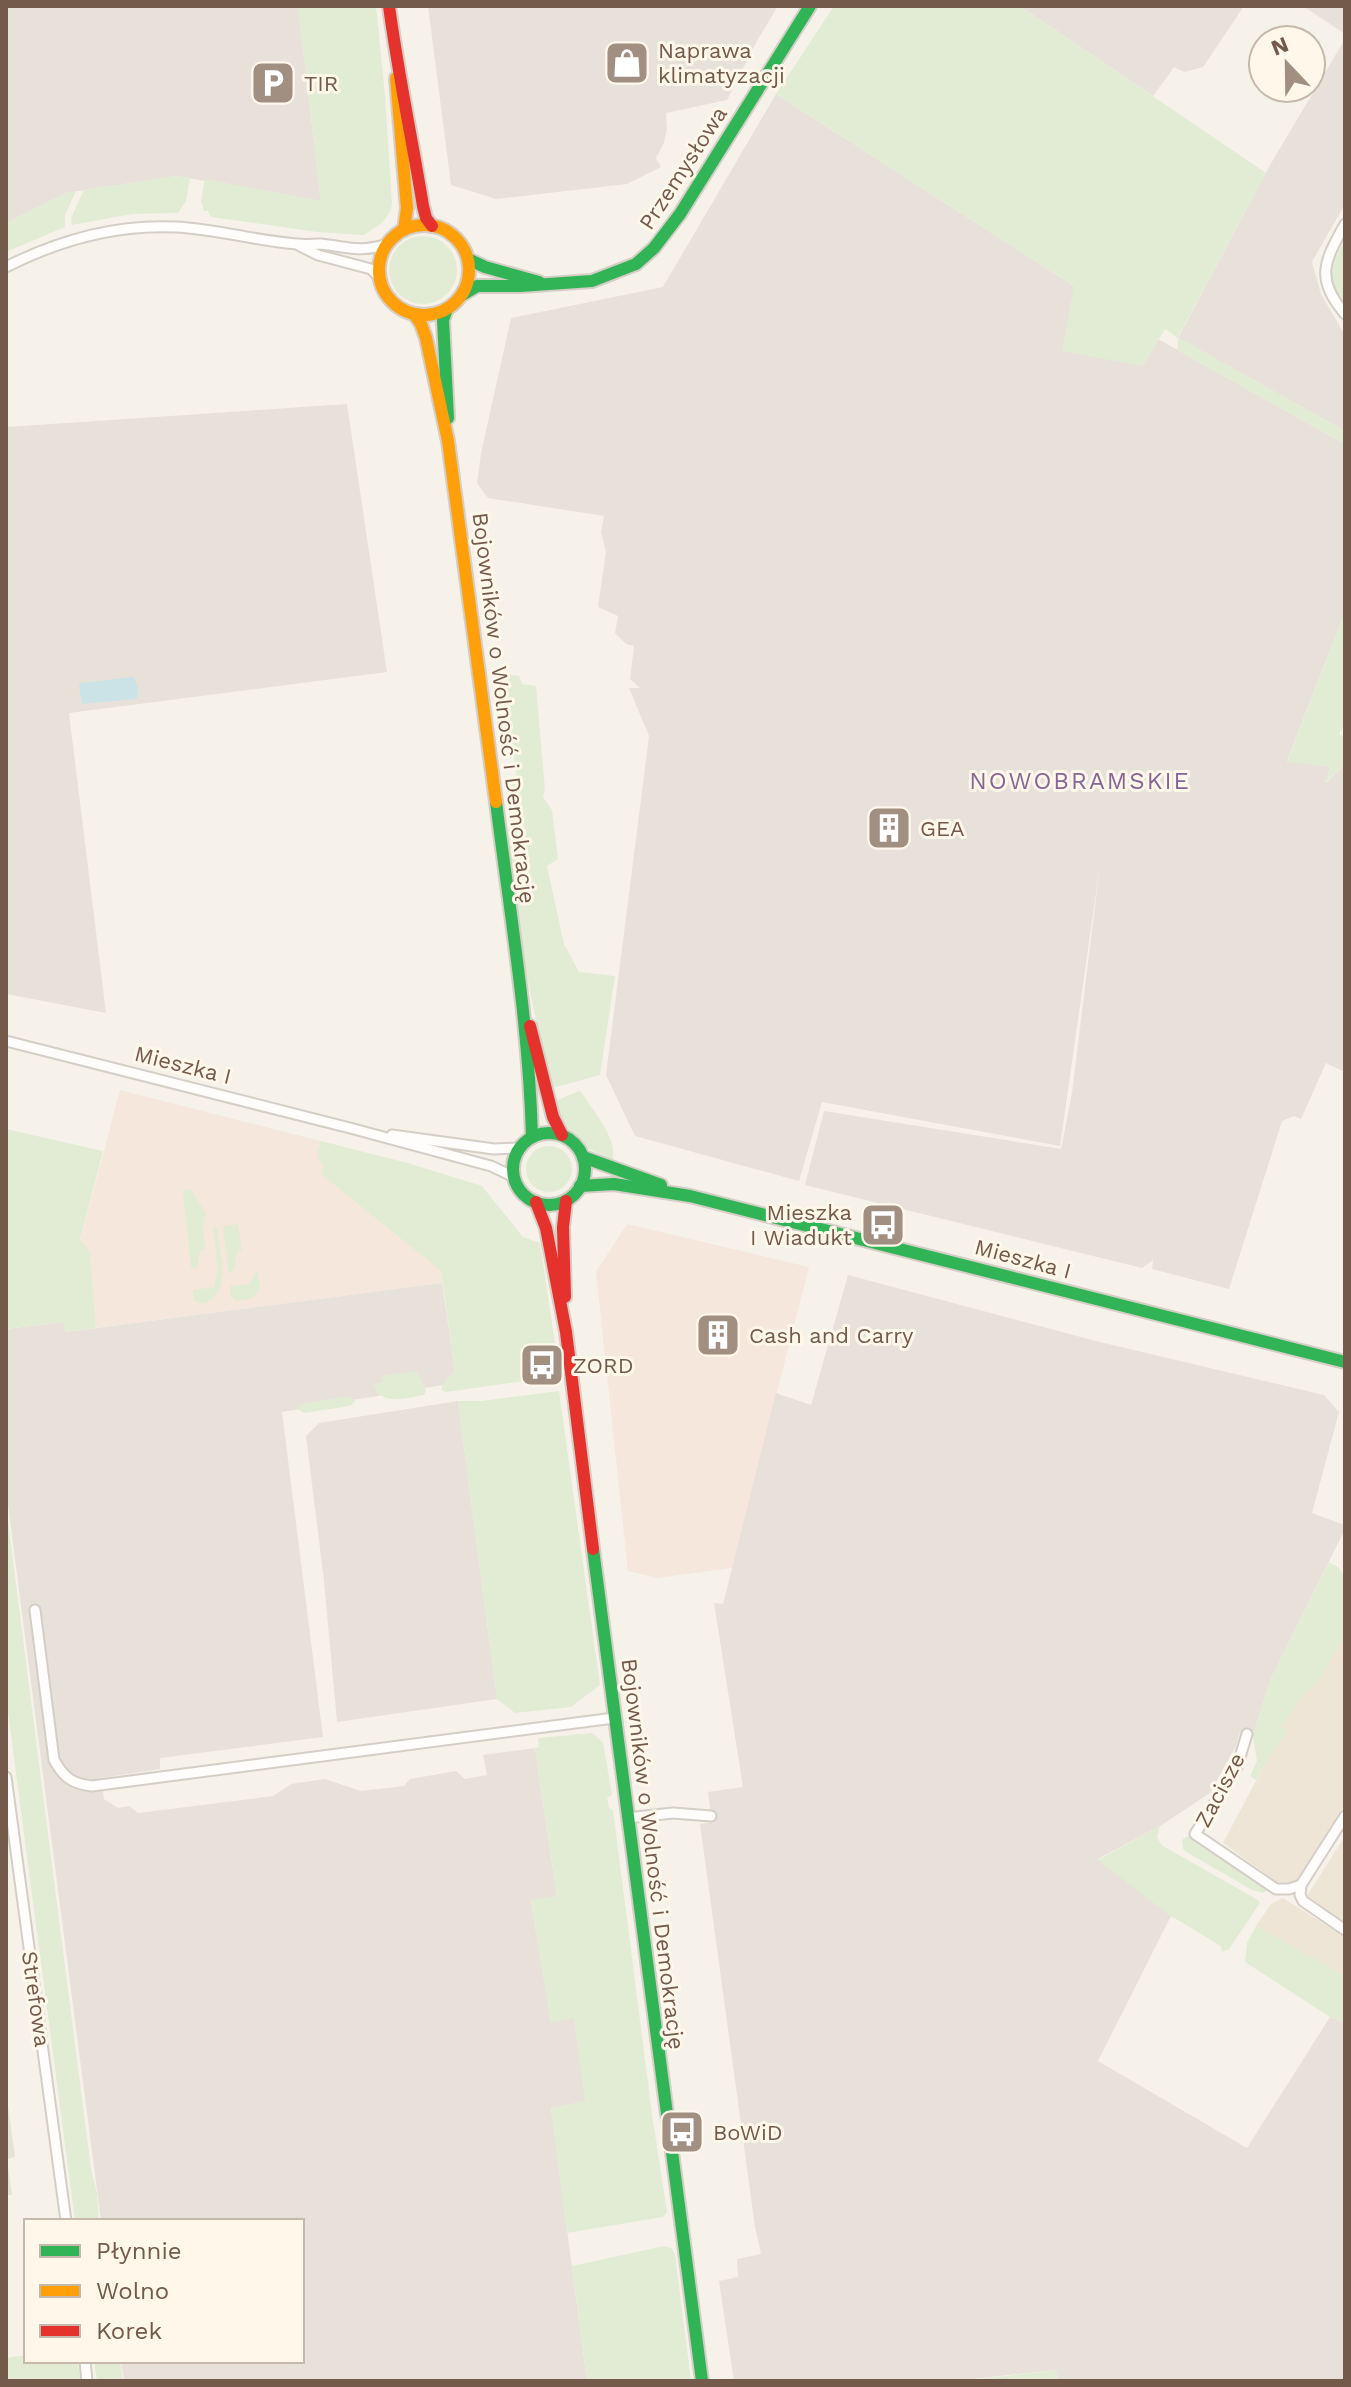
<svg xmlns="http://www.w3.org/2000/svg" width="1351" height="2387" font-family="'Work Sans',sans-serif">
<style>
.residential{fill:#efe5d6}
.commercial{fill:#f6e7dd}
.industrial{fill:#e8e1da}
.green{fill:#e2ecd4}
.water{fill:#cbe3e6}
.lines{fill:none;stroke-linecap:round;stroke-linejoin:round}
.street-casing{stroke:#d4cec6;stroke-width:13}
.fast-casing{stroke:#d5cec6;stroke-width:16}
.slow-casing{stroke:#d5cec6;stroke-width:16}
.jam-casing{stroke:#d5cec6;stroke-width:16}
.street{stroke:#fefdfc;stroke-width:9}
.fast{stroke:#30b455;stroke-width:12}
.slow{stroke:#ff9f0a;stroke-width:12}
.jam{stroke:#e5322d;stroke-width:12}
.labels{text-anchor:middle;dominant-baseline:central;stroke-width:6;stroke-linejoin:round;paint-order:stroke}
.poi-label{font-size:22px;fill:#735a4a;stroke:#fef7ea;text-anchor:start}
.street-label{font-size:22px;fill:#735a4a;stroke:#fef7ea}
.neighbourhood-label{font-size:24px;letter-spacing:2px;fill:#876696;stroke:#fef7ea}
</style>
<rect width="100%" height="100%" fill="#f6f2e9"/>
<g class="residential">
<polygon points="1345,1635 1345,1804 1297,1880 1289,1883 1277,1882 1223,1843 1268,1758 1288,1732 1281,1727 1304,1694 1315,1687"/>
<polygon points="1345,1836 1345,1923 1307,1896"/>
<polygon points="1283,1898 1345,1937 1345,1976 1256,1926 1271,1904"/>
</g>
<g class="commercial">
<polygon points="120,1090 411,1164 437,1234 442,1283 96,1328 90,1253 80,1241"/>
<polygon points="627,1224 809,1267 732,1568 657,1578 628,1571 596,1272"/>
</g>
<g class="industrial">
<polygon points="6,6 298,6 321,201 176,176 66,193 6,223"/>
<polygon points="428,6 778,6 758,39 727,100 666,113 667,128 664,143 656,158 661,167 627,184 496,199 451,185"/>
<polygon points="1020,6 1244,6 1203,67 1184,72 1174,67 1153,96"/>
<polygon points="1303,6 1345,6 1345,34"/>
<polygon points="1345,39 1345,204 1312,262 1321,294 1345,335 1345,431 1178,338 1270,165"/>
<polygon points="776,94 1074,286 1142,366 1158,339 1345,444 1345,612 1287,761 1330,766 1326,783 1345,763 1345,1072 1326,1063 1301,1119 1294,1116 1282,1121 1229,1289 1152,1269 1153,1260 1142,1268 805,1185 824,1111 1061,1149 1072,1093 1100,865 1060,1146 822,1102 799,1181 635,1136 606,1075 649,736 629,688 640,688 630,679 634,646 626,644 615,633 618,616 598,607 606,552 601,532 604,516 488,498 477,483 481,453 511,318 663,287"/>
<polygon points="347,404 387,672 69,713 106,1013 6,994 6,427"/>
<polygon points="848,1275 1096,1341 1324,1395 1339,1412 1312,1513 1345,1525 1345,1529 1270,1681 1253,1736 1240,1732 1236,1746 1210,1793 1160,1826 1098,1859 1171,1916 1098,2061 1247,2148 1330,2017 1345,2022 1345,2381 1058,2381 1056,2370 954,2381 734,2381 719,2281 738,2277 737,2259 761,2254 755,2227 700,1824 712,1822 708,1792 743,1787 714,1603 723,1604 776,1393 811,1405"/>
<polygon points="442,1283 455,1371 443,1385 282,1412 323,1737 160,1758 160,1769 101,1778 104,1799 118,1808 129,1806 138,1813 273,1796 291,1784 325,1779 361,1791 404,1786 410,1779 456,1771 465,1779 487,1775 483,1755 535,1748 557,1897 531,1901 551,2022 574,2017 586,2102 551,2108 587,2381 124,2381 121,2361 302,2361 302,2221 101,2221 6,1490 6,1329 63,1322 66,1332"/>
<polygon points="458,1401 497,1699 337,1722 324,1581 306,1436 319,1423"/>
<polygon points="6,2091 15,2157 7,2159 12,2195 6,2195"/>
</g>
<g class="green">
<polygon points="298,6 376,6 385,95 392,203 391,210 382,223 364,235 317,232 211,217 208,211 204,211 201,201 205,179 321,201"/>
<polygon points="834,6 1020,6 1266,173 1178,337 1345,431 1345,444 1177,350 1178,338 1165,329 1143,366 1062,351 1074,286 776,94"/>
<polygon points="176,176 190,178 186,201 178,213 132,214 72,225 71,218 84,190"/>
<polygon points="76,191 65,215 65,227 6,252 6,223 66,193"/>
<circle cx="423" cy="270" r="34"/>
<path d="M1345 240V306C1323 280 1330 267 1345 240Z"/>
<polygon points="1345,612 1345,723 1339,734 1345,738 1345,763 1324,784 1330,766 1287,762"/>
<path d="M506 674 519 676 522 684 536 686 545 789 543 797 552 810 558 859 547 866 564 944 579 972 615 976 600 1075 552 1088C526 987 508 881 506 777L517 778 503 676Z"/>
<path d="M579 1091 582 1093C593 1111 617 1137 613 1160L588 1149 575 1133 564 1126 555 1101Z"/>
<polygon points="6,1129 103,1151 80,1240 90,1252 96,1328 65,1332 63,1322 6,1329"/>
<polygon points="321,1141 411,1164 482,1186 523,1237 540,1243 559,1370 553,1377 446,1392 441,1390 443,1385 455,1371 441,1271 321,1174 324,1166 317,1156"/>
<circle cx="549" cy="1169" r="23"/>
<polygon points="185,1189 191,1190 206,1213 203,1226 205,1249 200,1251 197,1268 191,1269 183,1193"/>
<polygon points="238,1224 242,1250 237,1251 234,1271 230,1272 228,1271 223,1226"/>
<path d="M215 1226 217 1228C220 1253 233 1293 203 1304L194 1301 193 1290 214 1287 218 1269 213 1229Z"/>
<path d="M256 1269C264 1288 260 1300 236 1301L230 1295V1286L250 1284Z"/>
<path d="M417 1371 426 1391 424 1395C406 1398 379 1407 374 1384L383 1382 382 1376Z"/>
<polygon points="559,1391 600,1685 571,1707 515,1713 497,1699 458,1401 481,1401"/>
<polygon points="348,1396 356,1401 350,1406 304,1413 298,1409 299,1405"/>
<polygon points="6,1506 91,2169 97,2193 99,2221 75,2221 6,1697"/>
<polygon points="1329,1562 1339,1568 1345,1578 1345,1635 1315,1687 1304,1694 1282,1726 1288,1732 1268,1758 1256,1780 1250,1776 1257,1761 1253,1736 1270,1681"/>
<polygon points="592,1733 603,1742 612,1795 607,1798 609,1808 613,1810 652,2114 667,2212 663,2217 567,2233 551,2108 585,2101 574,2018 551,2023 531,1900 557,1896 535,1748 539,1747 538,1738"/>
<polygon points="1160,1826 1157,1838 1163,1846 1258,1900 1260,1903 1229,1949 1222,1952 1221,1946 1171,1916 1098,1860"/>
<polygon points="1188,1836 1263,1886 1266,1890 1264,1893 1252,1890 1188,1853 1183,1849 1182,1840"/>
<polygon points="1256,1926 1345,1976 1345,2022 1330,2017 1245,1962 1247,1943"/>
<polygon points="664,2246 671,2248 675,2254 691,2381 587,2381 572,2266"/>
<polygon points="26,2355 26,2361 77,2361 81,2381 6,2381 6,2358"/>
<polygon points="94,2361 120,2361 123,2381 97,2381"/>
<polygon points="1057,2370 1058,2381 962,2381"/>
</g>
<polygon class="water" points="134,677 138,688 137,699 82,704 79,686 81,683"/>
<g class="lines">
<g class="street-casing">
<g id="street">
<path d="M1345 224C1324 262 1315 278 1345 314"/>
<polyline points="300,246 318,255 371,269 380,278"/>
<path d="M6 267C59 240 116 224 176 227 217 229 256 241 297 244 305 245 313 244 321 244 349 247 360 253 387 244"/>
<polyline points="6,1041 350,1128 491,1166 514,1177"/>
<polyline points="392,1135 494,1149 519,1148"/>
<path d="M35 1610 54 1760C64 1778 73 1784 92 1786L614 1718"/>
<polyline points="1247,1734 1237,1767 1195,1834 1276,1889 1289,1889 1301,1885 1345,1816"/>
<polyline points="6,1777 66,2221"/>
<polyline points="627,1818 673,1813 711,1816"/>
<polyline points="1301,1885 1300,1895 1303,1901 1345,1930"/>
<polyline points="85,2361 87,2381"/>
</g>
</g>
<g class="fast-casing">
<g id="fast">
<polyline points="468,259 485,267 539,282"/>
<polyline points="462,295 477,286 520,286 592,281 636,264 654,248 680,214 810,6"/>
<polyline points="447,309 443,320 448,418"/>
<path d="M496 802C510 913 529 1025 532 1137"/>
<circle cx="549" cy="1169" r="36"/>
<polyline points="583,1157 661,1185"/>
<polyline points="580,1186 614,1184 690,1196 1345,1362"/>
<polyline points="593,1549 702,2381"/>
</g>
</g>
<g class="slow-casing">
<g id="slow">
<polyline points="396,78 407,208 404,230"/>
<circle cx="424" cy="270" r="45"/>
<polyline points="414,314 421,324 426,338 448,441 496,802"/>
</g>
</g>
<g class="jam-casing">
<g id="jam">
<path d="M389 6C398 73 412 139 423 206L426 218 432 226"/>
<polyline points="530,1026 553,1117 562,1135"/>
<polyline points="536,1202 546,1228 566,1332 593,1549"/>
<polyline points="565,1297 563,1227 566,1201"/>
</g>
</g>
<use href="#street" class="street"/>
<use href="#fast" class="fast"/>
<use href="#slow" class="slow"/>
<use href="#jam" class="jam"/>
</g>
<defs>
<g id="shop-square" transform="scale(2.3)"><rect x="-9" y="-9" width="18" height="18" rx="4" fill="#a18f82" stroke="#fef7ea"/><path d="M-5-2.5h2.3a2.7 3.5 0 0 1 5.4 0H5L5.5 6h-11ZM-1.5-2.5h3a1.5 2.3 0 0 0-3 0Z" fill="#fff"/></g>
<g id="parking-square" transform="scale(2.3)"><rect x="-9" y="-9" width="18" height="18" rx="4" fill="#a18f82" stroke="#fef7ea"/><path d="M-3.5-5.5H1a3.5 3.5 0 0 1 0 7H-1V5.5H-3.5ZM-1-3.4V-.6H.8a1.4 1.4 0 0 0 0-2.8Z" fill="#fff"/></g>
<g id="building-square" transform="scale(2.3)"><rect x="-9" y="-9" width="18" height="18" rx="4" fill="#a18f82" stroke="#fef7ea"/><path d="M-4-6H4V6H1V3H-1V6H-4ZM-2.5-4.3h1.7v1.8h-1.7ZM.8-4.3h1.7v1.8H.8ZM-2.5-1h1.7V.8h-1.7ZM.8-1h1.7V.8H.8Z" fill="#fff"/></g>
<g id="bus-square" transform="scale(2.3)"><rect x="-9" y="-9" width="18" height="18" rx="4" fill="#a18f82" stroke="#fef7ea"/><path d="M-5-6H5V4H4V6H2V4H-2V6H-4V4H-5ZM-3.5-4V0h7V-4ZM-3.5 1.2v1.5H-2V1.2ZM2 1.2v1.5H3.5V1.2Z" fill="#fff"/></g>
</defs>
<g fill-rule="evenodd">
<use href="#shop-square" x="627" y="63"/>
<use href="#parking-square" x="273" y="83"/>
<use href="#building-square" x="889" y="828"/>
<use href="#bus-square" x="883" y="1225"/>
<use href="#building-square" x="718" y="1335"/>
<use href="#bus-square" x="542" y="1365"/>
<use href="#bus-square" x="682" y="2132"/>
</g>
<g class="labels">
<g class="poi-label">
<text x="658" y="50">Naprawa<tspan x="658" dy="25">klimatyzacji</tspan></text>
<text x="304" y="83">TIR</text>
<text x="920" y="828">GEA</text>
<text x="852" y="1212" text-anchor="end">Mieszka<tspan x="852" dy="25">I Wiadukt</tspan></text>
<text x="749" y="1335">Cash and Carry</text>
<text x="573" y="1365">ZORD</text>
<text x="713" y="2132">BoWiD</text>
</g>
<g class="street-label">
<text transform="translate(683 168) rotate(-57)">Przemysłowa</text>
<text transform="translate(504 708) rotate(83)">Bojowników o Wolność i Demokrację</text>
<text transform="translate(183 1065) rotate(14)">Mieszka I</text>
<text transform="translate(1023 1259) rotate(15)">Mieszka I</text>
<text transform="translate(1220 1790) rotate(-62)">Zacisze</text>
<text transform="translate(653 1854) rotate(83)">Bojowników o Wolność i Demokrację</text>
<text transform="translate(36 1999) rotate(82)">Strefowa</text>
</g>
<g class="neighbourhood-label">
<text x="1080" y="781">NOWOBRAMSKIE</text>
</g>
</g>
<rect width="1351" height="2387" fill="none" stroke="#735a4a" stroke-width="16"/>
<rect x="24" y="2219" width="280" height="144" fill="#fef7ea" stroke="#c6b8aa" stroke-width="2"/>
<rect x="40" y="2245" width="40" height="12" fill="#30b455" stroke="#c6b8aa" stroke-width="2"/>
<text x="96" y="2259" font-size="24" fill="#735a4a">Płynnie</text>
<rect x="40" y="2285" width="40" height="12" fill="#ff9f0a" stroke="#c6b8aa" stroke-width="2"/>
<text x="96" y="2299" font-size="24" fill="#735a4a">Wolno</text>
<rect x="40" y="2325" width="40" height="12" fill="#e5322d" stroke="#c6b8aa" stroke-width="2"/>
<text x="96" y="2339" font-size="24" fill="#735a4a">Korek</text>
<g transform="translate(1287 64) rotate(338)"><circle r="38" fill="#fef7ea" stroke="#c6b8aa" stroke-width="2"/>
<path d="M0-6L14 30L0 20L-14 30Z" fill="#a18f82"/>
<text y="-12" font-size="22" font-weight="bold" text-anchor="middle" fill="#735a4a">N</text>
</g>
</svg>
